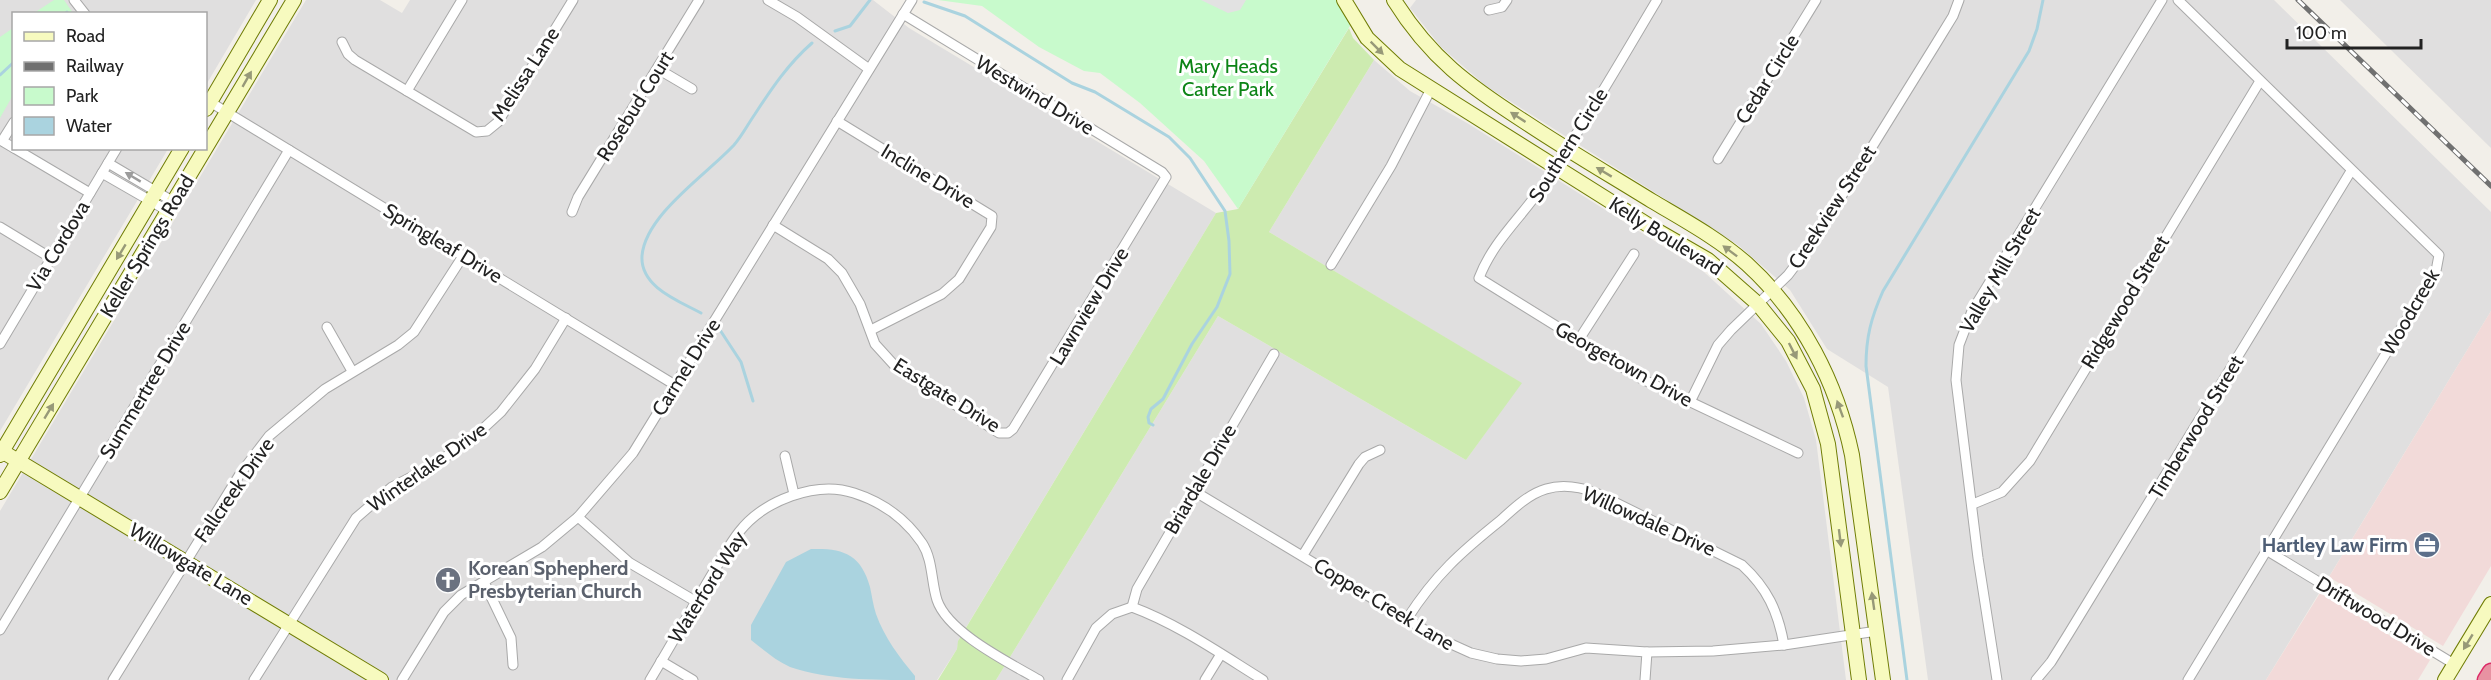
<svg xmlns="http://www.w3.org/2000/svg" width="2491" height="680" font-family="Cabin,sans-serif">
<style>
.residential{fill:#e0dfdf}
.commercial{fill:#f2dad9}
.grass{fill:#cdebb0}
.park{fill:#c8facc}
.parking{fill:#e2e2e2}
.water{fill:#aad3df}
.lines{fill:none;stroke-linecap:round;stroke-linejoin:round}
.stream{stroke:#aad3df;stroke-width:3}
.street-casing{stroke:#a9a9a9;stroke-width:11}
.secondary-casing{stroke:#707d05;stroke-width:16}
.highway-casing{stroke:#dc2a67;stroke-width:19}
.street{stroke:#fff;stroke-width:9}
.secondary{stroke:#f7fabf;stroke-width:14}
.highway{stroke:#e892a2;stroke-width:16}
.rail-casing{stroke:#707070;stroke-width:5}
.rail{stroke:#fff;stroke-width:3;stroke-dasharray:9;stroke-linecap:butt}
.oneway{fill:#979978}
.oneway2{fill:#9c9c9c}
.labels{text-anchor:middle;dominant-baseline:central;stroke-width:6;stroke-linejoin:round;paint-order:stroke}
.park-label{font-size:20px;fill:#0c8416;stroke:#fff}
.street-label{font-size:20px;fill:#222;stroke:#fff}
.service-label{font-size:20px;font-weight:bold;fill:#4e5e75;stroke:#fff;text-anchor:end}
.worship-label{font-size:20px;font-weight:bold;fill:#5b616d;stroke:#fff;text-anchor:start}
</style>
<rect width="100%" height="100%" fill="#f2efe9"/>
<g class="residential">
<polygon points="0,0 256,0 206,85 206,14 14,14 14,148 168,149 0,431"/>
<polygon points="306,0 380,0 402,13 410,0 873,0 909,28 1216,213 959,639 957,649 937,680 0,680 0,511"/>
<polygon points="1416,0 2274,0 2491,212 2491,311 2266,680 1928,680 1888,387 1827,349 1790,290 1738,245 1486,86 1441,47 1410,8"/>
<polygon points="2340,0 2491,0 2491,148"/>
<polygon points="1374,60 1410,91 1467,123 1704,272 1761,324 1786,361 1804,398 1816,440 1846,680 996,680 1218,316 1466,460 1521,383 1269,232"/>
</g>
<g class="commercial">
<polygon points="2491,311 2491,566 2443,646 2329,577"/>
<polygon points="2320,593 2430,660 2418,680 2266,680"/>
</g>
<polygon class="grass" points="1349,28 1353,38 1374,60 1269,232 1522,383 1466,460 1218,316 996,680 938,680 957,649 958,641 1216,213 1238,209"/>
<g class="park">
<polygon points="54,0 64,0 73,13 34,13"/>
<polygon points="938,0 1341,0 1353,21 1238,209 1204,161 1140,103 1100,73 1084,71 1039,47 982,6"/>
<polygon points="13,28 13,95 0,118 0,37"/>
</g>
<polygon class="parking" points="1201,0 1246,0 1240,10 1228,13"/>
<path class="water" d="M811 549C843 548 861 554 870 587 872 596 873 605 876 614 884 637 900 658 915 676V680C873 680 828 680 790 667 775 660 764 650 751 640V625L786 562Z"/>
<g class="lines">
<g class="stream">
<polyline points="924,2 965,16 1072,83 1095,92 1169,137 1190,158 1225,211 1229,241 1230,274 1217,307 1192,344 1163,399 1151,409 1148,417 1149,423 1153,425"/>
<polyline points="65,14 67,12"/>
<polyline points="835,31 850,26 870,0"/>
<polyline points="0,75 14,62"/>
<path d="M701 313C679 301 640 287 642 256 645 215 707 174 734 145 742 136 748 124 755 114 772 88 788 64 812 43"/>
<polyline points="720,330 741,362 753,401"/>
<path d="M1907 680 1866 366C1866 337 1871 318 1883 291L2029 51 2037 29 2043 0"/>
</g>
<g class="street-casing">
<g id="street">
<polyline points="74,0 85,14"/>
<polyline points="768,0 797,17 869,69"/>
<path d="M1657 0C1620 62 1584 125 1544 184 1522 217 1493 241 1479 278L1640 378 1798 453"/>
<polyline points="2178,0 2439,255 2436,271 2188,680"/>
<polyline points="1489,10 1502,7 1507,0"/>
<polyline points="342,42 348,54 355,60 476,132 487,131 498,122 573,0"/>
<polyline points="658,69 692,89"/>
<polyline points="407,91 462,0"/>
<polyline points="210,102 675,385"/>
<polyline points="837,121 992,216 991,227 959,279 942,294 871,330"/>
<polyline points="14,122 2,141 14,148"/>
<polyline points="14,148 90,193"/>
<polyline points="1718,159 1816,0"/>
<polyline points="108,163 174,202"/>
<polyline points="102,173 168,211"/>
<polyline points="572,212 578,197 699,0"/>
<polyline points="773,225 828,259 842,273 860,304 875,344 895,366 999,433 1008,433 1013,429 1166,177 1162,172 903,14"/>
<polyline points="0,227 51,258"/>
<polyline points="1331,265 1391,166 1431,89"/>
<polyline points="327,327 352,371"/>
<polyline points="1578,341 1634,254"/>
<polyline points="0,344 117,148"/>
<polyline points="1690,402 1718,345 1731,330 1788,275 1813,242 1934,47 1953,16 1959,0"/>
<polyline points="785,456 794,494"/>
<polyline points="1194,491 1440,639 1471,653 1497,659 1521,661 1546,659 1586,648 1647,652 1713,651 1784,645 1877,631"/>
<polyline points="1973,504 2002,492 2030,461 2260,81"/>
<polyline points="578,517 630,563 695,601"/>
<polyline points="2266,550 2454,664"/>
<polyline points="1303,555 1359,464 1365,457 1380,450"/>
<polyline points="484,582 511,638 513,665"/>
<polyline points="1132,607 1137,589 1274,354"/>
<path d="M1132 607C1178 624 1221 654 1263 680"/>
<path d="M1407 619C1435 575 1461 552 1501 520 1514 508 1529 494 1546 489 1562 484 1581 487 1596 493L1742 565C1767 588 1778 611 1784 645"/>
<polyline points="0,630 289,150"/>
<polyline points="661,661 693,680"/>
<polyline points="113,680 240,474 269,436 325,389 398,345 414,332 463,256"/>
<polyline points="254,680 356,518 392,487 434,465 474,437 501,412 535,369 566,318"/>
<polyline points="402,680 444,612 461,595 542,547 578,517 633,453 912,0"/>
<path d="M650 680C673 642 694 604 717 566 724 555 731 542 739 532 763 501 816 480 854 493 882 502 905 518 922 543 933 560 931 581 937 600 948 633 1010 663 1039 680"/>
<polyline points="1067,680 1096,628 1112,614 1132,607"/>
<polyline points="1205,680 1221,654"/>
<polyline points="1645,680 1647,652"/>
<polyline points="1997,680 1978,558 1956,380 1959,345 1972,311 2162,0"/>
<polyline points="2036,680 2051,662 2069,633 2351,171"/>
</g>
</g>
<g class="secondary-casing">
<g id="secondary">
<polyline points="1344,0 1367,38 1400,69 1656,230 1708,260 1758,304 1788,341 1813,389 1828,444 1859,680"/>
<path d="M1394 0C1430 58 1469 86 1525 122 1567 150 1610 175 1652 201 1684 220 1719 239 1747 264 1802 314 1837 383 1852 455L1883 680"/>
<polyline points="206,109 270,0"/>
<polyline points="0,450 381,680"/>
<polyline points="0,455 182,148"/>
<polyline points="0,492 294,0"/>
<polyline points="2445,680 2491,604"/>
</g>
</g>
<g class="highway-casing">
<polyline id="highway" points="2486,680 2491,672"/>
</g>
<use href="#street" class="street"/>
<use href="#secondary" class="secondary"/>
<use href="#highway" class="highway"/>
<g class="rail-casing">
<polyline id="rail" points="2298,0 2491,186"/>
</g>
<use href="#rail" class="rail"/>
</g>
<defs><path id="oneway-solid" d="M-6-.8H1V-3.2L6.5 0L1 3.2V.8H-6Z" transform="scale(1.5)"/></defs>
<g class="oneway">
<use href="#oneway-solid" transform="translate(1377 48) rotate(45)"/>
<use href="#oneway-solid" transform="translate(247 79) rotate(-60)"/>
<use href="#oneway-solid" transform="translate(1518 117) rotate(-147)"/>
<use href="#oneway-solid" transform="translate(1604 172) rotate(-149)"/>
<use href="#oneway-solid" transform="translate(1730 251) rotate(-143)"/>
<use href="#oneway-solid" transform="translate(121 252) rotate(121)"/>
<use href="#oneway-solid" transform="translate(1793 351) rotate(63)"/>
<use href="#oneway-solid" transform="translate(1840 409) rotate(-110)"/>
<use href="#oneway-solid" transform="translate(49 411) rotate(-59)"/>
<use href="#oneway-solid" transform="translate(1840 538) rotate(83)"/>
<use href="#oneway-solid" transform="translate(1873 601) rotate(-98)"/>
<use href="#oneway-solid" transform="translate(2468 642) rotate(121)"/>
</g>
<use class="oneway2" href="#oneway-solid" transform="translate(133 177) rotate(-149)"/>
<defs>
<g id="office-disc" transform="scale(1.35)"><circle r="9.5" fill="#5c6f8a" stroke="#fff"/><path d="M-6-3h4V-5.5h4V-3h4V5H-6ZM-1-4.5V-3h2v-1.5ZM-6 0V1H6V0Z" fill="#fff"/></g>
<g id="church-disc" transform="scale(1.35)"><circle r="9.5" fill="#6b7280" stroke="#fff"/><path d="M-1.2-6h2.4v3.5h3.3v2.4h-3.3V6h-2.4V-.1h-3.3v-2.4h3.3Z" fill="#fff"/></g>
</defs>
<g fill-rule="evenodd">
<use href="#office-disc" x="2427" y="545"/>
<use href="#church-disc" x="448" y="580"/>
</g>
<g class="labels">
<g class="park-label">
<text x="1228" y="66">Mary Heads<tspan x="1228" dy="23">Carter Park</tspan></text>
</g>
<g class="street-label">
<text transform="translate(525 74) rotate(-57)">Melissa Lane</text>
<text transform="translate(1767 79) rotate(-58)">Cedar Circle</text>
<text transform="translate(1035 95) rotate(31)">Westwind Drive</text>
<text transform="translate(635 106) rotate(-58)">Rosebud Court</text>
<text transform="translate(1568 145) rotate(-58)">Southern Circle</text>
<text transform="translate(928 176) rotate(31)">Incline Drive</text>
<text transform="translate(1832 207) rotate(-57)">Creekview Street</text>
<text transform="translate(1666 236) rotate(32)">Kelly Boulevard</text>
<text transform="translate(443 243) rotate(31)">Springleaf Drive</text>
<text transform="translate(58 246) rotate(-59)">Via Cordova</text>
<text transform="translate(147 246) rotate(-59)">Keller Springs Road</text>
<text transform="translate(2000 270) rotate(-60)">Valley Mill Street</text>
<text transform="translate(2125 302) rotate(-59)">Ridgewood Street</text>
<text transform="translate(1089 306) rotate(-59)">Lawnview Drive</text>
<text transform="translate(2410 312) rotate(-60)">Woodcreek</text>
<text transform="translate(1624 364) rotate(29)">Georgetown Drive</text>
<text transform="translate(686 367) rotate(-58)">Carmel Drive</text>
<text transform="translate(145 390) rotate(-59)">Summertree Drive</text>
<text transform="translate(947 395) rotate(32)">Eastgate Drive</text>
<text transform="translate(2196 427) rotate(-59)">Timberwood Street</text>
<text transform="translate(427 467) rotate(-35)">Winterlake Drive</text>
<text transform="translate(1200 479) rotate(-60)">Briardale Drive</text>
<text transform="translate(234 490) rotate(-55)">Fallcreek Drive</text>
<text transform="translate(1649 521) rotate(24)">Willowdale Drive</text>
<text transform="translate(191 564) rotate(31)">Willowgate Lane</text>
<text transform="translate(707 587) rotate(-58)">Waterford Way</text>
<text transform="translate(1384 604) rotate(31)">Copper Creek Lane</text>
<text transform="translate(2376 616) rotate(31)">Driftwood Drive</text>
</g>
<g class="service-label">
<text x="2408" y="545">Hartley Law Firm</text>
</g>
<g class="worship-label">
<text x="468" y="568">Korean Sphepherd<tspan x="468" dy="23">Presbyterian Church</tspan></text>
</g>
</g>
<rect x="12" y="12" width="195" height="138" fill="#ffffff" stroke="#a7a7a7" stroke-width="1.5"/>
<rect x="24" y="32" width="30" height="9" fill="#f7fabf" stroke="#a7a7a7" stroke-width="1.5"/>
<text x="66" y="42" font-size="18" fill="#222222">Road</text>
<rect x="24" y="62" width="30" height="9" fill="#707070" stroke="#a7a7a7" stroke-width="1.5"/>
<text x="66" y="72" font-size="18" fill="#222222">Railway</text>
<rect x="24" y="87" width="30" height="18" fill="#c8facc" stroke="#a7a7a7" stroke-width="1.5"/>
<text x="66" y="102" font-size="18" fill="#222222">Park</text>
<rect x="24" y="117" width="30" height="18" fill="#aad3df" stroke="#a7a7a7" stroke-width="1.5"/>
<text x="66" y="132" font-size="18" fill="#222222">Water</text>
<path d="M2287 39v9h134v-9" fill="none" stroke="#222222" stroke-width="3"/>
<text x="2296" y="39" font-size="18" fill="#222222" stroke="#ffffff" stroke-width="4.5" paint-order="stroke">100 m</text>
</svg>
